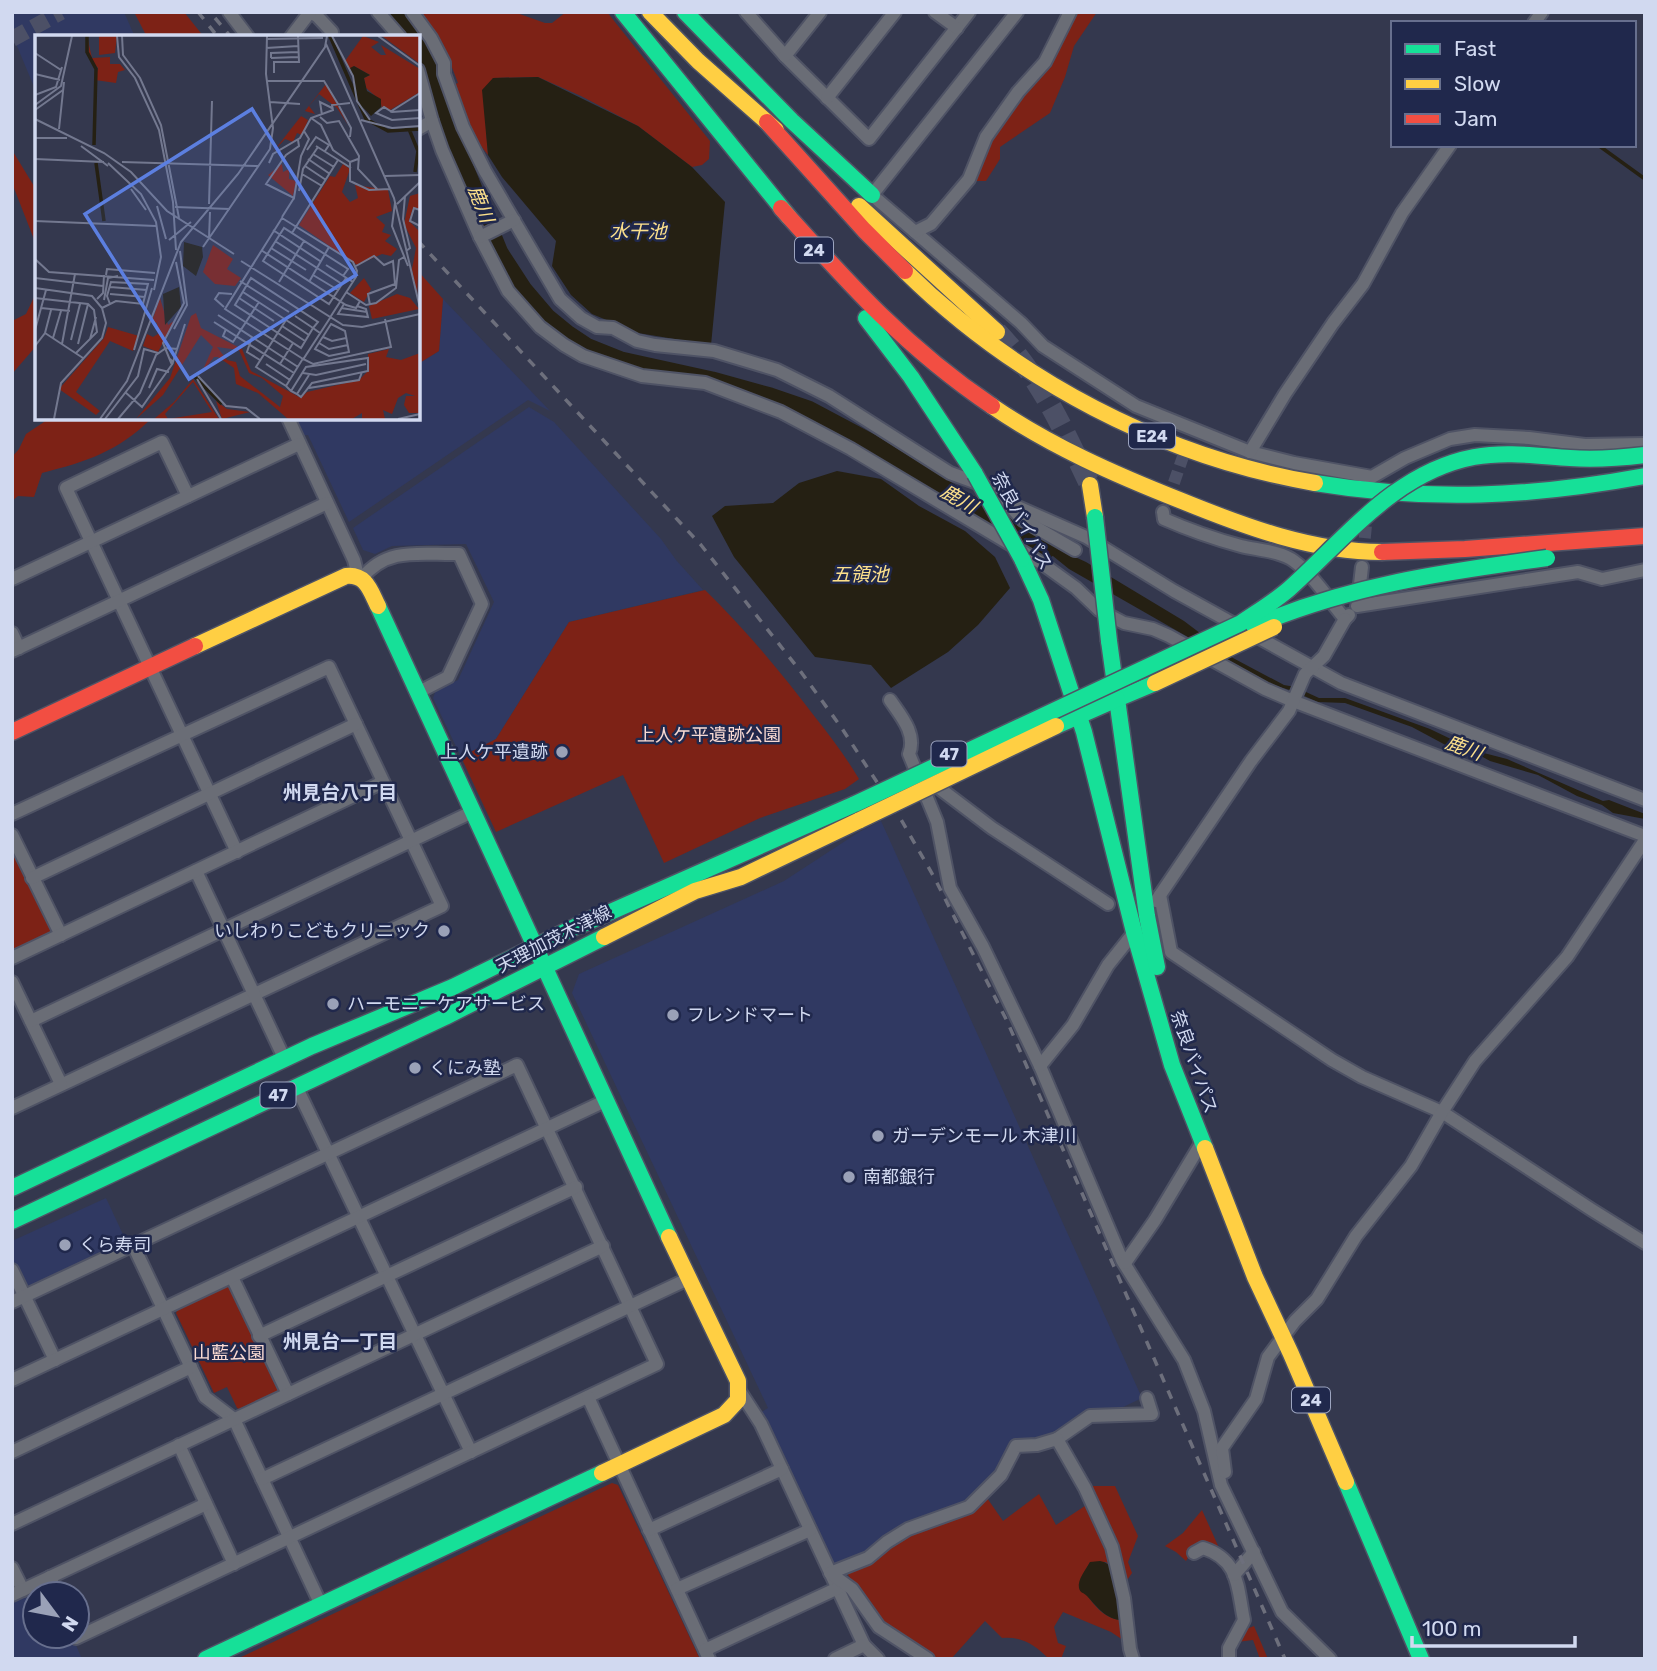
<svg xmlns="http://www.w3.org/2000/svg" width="1657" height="1671" font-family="Rubik,'Noto Sans JP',sans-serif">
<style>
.built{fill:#303962}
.green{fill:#7d2216}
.water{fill:#252013}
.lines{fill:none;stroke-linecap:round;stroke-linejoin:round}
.stream{stroke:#252013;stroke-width:3.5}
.river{stroke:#252013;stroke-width:19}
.street-tunnel{stroke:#4c5066;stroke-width:12;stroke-dasharray:12 6;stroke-linecap:butt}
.secondary-tunnel{stroke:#4c5066;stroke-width:16;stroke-dasharray:16 8;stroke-linecap:butt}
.highway-tunnel{stroke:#4c5066;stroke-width:21;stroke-dasharray:21 10;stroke-linecap:butt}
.street-casing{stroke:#4f5365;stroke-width:16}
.fast-casing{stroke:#4f5365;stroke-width:19}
.slow-casing{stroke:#4f5365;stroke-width:19}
.jam-casing{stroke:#4f5365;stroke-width:19}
.street{stroke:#6a6d76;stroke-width:12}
.fast{stroke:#16e098;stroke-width:16}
.slow{stroke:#ffcf43;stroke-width:16}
.jam{stroke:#f24e42;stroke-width:16}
.rail{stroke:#6d6f7c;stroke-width:3.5;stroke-dasharray:9 9;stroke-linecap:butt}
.fast-bridge-casing{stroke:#4f5365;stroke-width:19;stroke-linecap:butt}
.slow-bridge-casing{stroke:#4f5365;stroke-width:19;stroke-linecap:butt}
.fast-bridge{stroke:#16e098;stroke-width:16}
.slow-bridge{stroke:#ffcf43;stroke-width:16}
.poi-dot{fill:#9aa1b7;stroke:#20284c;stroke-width:2.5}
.labels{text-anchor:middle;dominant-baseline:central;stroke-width:5;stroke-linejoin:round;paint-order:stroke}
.shield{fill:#20284c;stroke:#9ca4bf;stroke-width:2}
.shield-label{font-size:16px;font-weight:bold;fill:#d1d9f0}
.street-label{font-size:18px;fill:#d1d9f0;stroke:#20284c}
.park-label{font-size:18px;fill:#f8d9d2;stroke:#20284c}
.poi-label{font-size:18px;fill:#d1d9f0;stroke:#20284c;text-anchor:start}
.water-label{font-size:19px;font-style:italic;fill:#fce08b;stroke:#20284c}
.neighbourhood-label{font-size:19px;font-weight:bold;fill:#d1d9f0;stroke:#20284c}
.inset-river{fill:none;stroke:#252013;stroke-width:3.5}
.inset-road{fill:none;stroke:#73788f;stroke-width:2}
.view{fill:#5c7fe0;fill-opacity:0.15;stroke:#5c7fe0;stroke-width:3.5}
.inset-edge{fill:none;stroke:#d1d9f0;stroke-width:3.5}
</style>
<rect width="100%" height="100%" fill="#34384e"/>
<g class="built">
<polygon points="12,12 124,12 135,37 37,37 37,94 12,34"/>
<polygon points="443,299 550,411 528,400 349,522 308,435 300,436 292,418 418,418 418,364 439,351"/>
<polygon points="529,407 554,422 661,539 676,560 703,590 569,622 496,739 461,757 433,698 436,690 458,680 494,602 466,544 392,546 375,554 363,550 353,528"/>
<polygon points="881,821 1142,1398 1121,1408 1091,1412 1052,1436 1026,1442 1012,1441 997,1471 962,1507 867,1553 837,1565 831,1562 760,1413 768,1408 572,993 579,974 784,881 859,832"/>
<polygon points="106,1198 127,1243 31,1288 24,1286 12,1260 12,1241"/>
<polygon points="44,1587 50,1589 52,1594 35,1594 35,1636 72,1636 82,1659 12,1659 12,1602"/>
</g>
<g class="green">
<polygon points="134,12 184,12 204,37 147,37"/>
<polygon points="419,12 514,12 545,23 552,23 566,12 607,12 710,141 709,159 702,165 692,167 638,126 581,96 538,77 493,78 486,129 488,155 471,133 453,85 458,83 443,44"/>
<polygon points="1075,12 1097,12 1074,46 1065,77 1050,113 1000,147 1000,159 986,181 972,181 990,141"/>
<polygon points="12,150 37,191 37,247 12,183"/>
<polygon points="418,271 443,299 439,351 418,364"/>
<polygon points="37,291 37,345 12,374 12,321 26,314"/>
<path d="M50 418H152C117 452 88 461 42 473L34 497 18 496 12 501V457L19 449 26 434Z"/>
<path d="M705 590C745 629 781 672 815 717 831 737 846 757 859 779L845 789 760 818 664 863 623 775 496 832 461 757 496 739 569 622Z"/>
<polygon points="12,846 51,929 49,935 12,952"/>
<polygon points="225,1285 232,1287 279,1388 277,1394 243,1411 237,1408 227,1387 214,1393 176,1313 179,1307"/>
<polygon points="612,1483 618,1485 700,1659 237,1659"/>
<polygon points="1088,1486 1115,1486 1138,1536 1128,1562 1132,1573 1125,1583"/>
<path d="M1039 1494 1056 1525 1088 1504 1116 1571 1106 1562H1090L1080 1582C1088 1599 1103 1621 1124 1620L1126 1642 1111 1632 1063 1612 1054 1627 1058 1643 1066 1646 1061 1659H1049C1035 1645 1022 1636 1002 1638L985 1621 951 1659H937L884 1626 848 1575 849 1569 910 1533 963 1516 987 1498 1003 1521Z"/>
<polygon points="1202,1510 1220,1550 1191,1552 1186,1561 1176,1552 1165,1546 1183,1533"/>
<polygon points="1254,1626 1268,1659 1260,1659 1253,1640 1237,1642 1244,1630"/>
</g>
<g class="water">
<polygon points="538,77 638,126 692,167 725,202 711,345 638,333 592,314 571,295 552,266 556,241 502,177 488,155 482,90 493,78"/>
<polygon points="837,471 881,479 919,506 965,531 995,557 1010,588 978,625 948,652 891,688 871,665 815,657 734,557 712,516 725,506 773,503 799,483"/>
<polygon points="1027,535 1086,562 1184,621 1233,658 1284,685 1295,687 1319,698 1345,698 1430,729 1476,751 1507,759 1603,801 1609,800 1645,814 1645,819 1613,813 1602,805 1577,796 1538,775 1490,761 1481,756 1453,749 1412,727 1345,703 1318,702 1293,691 1270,684 1069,569"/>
<path d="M1100 1561C1123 1565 1121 1601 1124 1620 1107 1621 1097 1607 1087 1596 1083 1592 1080 1593 1079 1588 1077 1580 1086 1569 1090 1562Z"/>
</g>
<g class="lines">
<polyline class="stream" points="1598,145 1645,179"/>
<g class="river">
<polyline points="395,12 414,37"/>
<polyline points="418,43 431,67 440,102 455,145 499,253 523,290 546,317 568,335 586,347 621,361 712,381 770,397 808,410 872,444 965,502 1048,548"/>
</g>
<g class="street-tunnel">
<polyline points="1168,500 1188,442"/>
<polyline points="1363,556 1367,515"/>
</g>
<polyline class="secondary-tunnel" points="12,39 61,12"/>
<path class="highway-tunnel" d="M997 332C1041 378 1063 429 1090 485"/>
<g class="street-casing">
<g id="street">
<polyline points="229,12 248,37"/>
<polyline points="310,12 317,16 332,32"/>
<polyline points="378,12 400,37"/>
<polyline points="412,12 431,38 444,63 444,74 463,127 485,171 560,299 581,318 597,327 613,328 637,341 655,345 714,351 777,370 829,396 950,473 983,485 1004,501 1086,537 1174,591 1341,683 1645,800"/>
<polyline points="746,12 785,56 869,139 969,12"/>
<polyline points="935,12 957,28"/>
<polyline points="1017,12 872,195 1021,323 1043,346 1136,406 1250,452 1294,463 1372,477 1405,458 1450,439 1475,435 1529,438 1585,445 1645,444"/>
<polyline points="1534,23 1542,12"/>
<polyline points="291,37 310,12"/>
<polyline points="785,56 820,12"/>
<polyline points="418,70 432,121 418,129"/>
<polyline points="827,98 895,12"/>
<polyline points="432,121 442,150 480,237 508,291 540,327 564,345 583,356 642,376 705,383 781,412 851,449 1040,562 1076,588 1099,610 1124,623 1153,629 1169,636 1265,689 1293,701 1645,836"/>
<polyline points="915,232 931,224 969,179 986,137 1018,92 1045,62 1070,12"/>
<polyline points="480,237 514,220"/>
<polyline points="288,418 354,560 358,576"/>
<polyline points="1250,452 1285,394 1333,323 1363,284 1402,213 1450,145"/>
<polyline points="188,496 162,442 66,488 237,852"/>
<polyline points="1009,505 1023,520 1075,550"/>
<path d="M1163 512 1164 519C1189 530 1215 539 1241 546 1257 550 1281 551 1294 561 1314 576 1329 600 1345 619L1349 615"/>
<path d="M362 578C388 546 421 555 459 554L482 604 448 677 417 693"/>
<polyline points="12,579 299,444"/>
<polyline points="1359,593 1362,567"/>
<polyline points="1357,606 1578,572 1602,579 1645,570"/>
<polyline points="12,633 19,648"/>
<polyline points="12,651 327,503"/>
<path d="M890 700C901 716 917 734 909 754L937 822 950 888 983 947 1040 1066 1122 1260 1184 1360 1204 1411 1221 1485 1282 1612 1330 1659"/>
<polyline points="930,781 992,828 1108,904"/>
<polyline points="12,814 329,667 442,906 12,1108"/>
<polyline points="12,835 61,935"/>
<polyline points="196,871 285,1060"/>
<polyline points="32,878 356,724"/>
<polyline points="1160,895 1171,952 1332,1060 1362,1077 1442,1112 1592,1210 1645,1243"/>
<polyline points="1156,901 1251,761 1289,711 1305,674 1324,656 1345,619"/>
<polyline points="12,958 383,782"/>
<polyline points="12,982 61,1084"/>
<polyline points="31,1021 472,812"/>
<polyline points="1040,1066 1073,1025 1108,965 1136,930"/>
<polyline points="296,1086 471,1452"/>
<polyline points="134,1247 205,1397 234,1419 321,1605"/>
<polyline points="1125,1263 1155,1220 1202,1142"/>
<polyline points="12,1270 55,1360"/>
<polyline points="232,1277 288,1394"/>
<polyline points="12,1302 517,1065 657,1364 76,1638 75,1636"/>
<polyline points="259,1336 576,1187"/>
<polyline points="12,1380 607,1100"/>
<polyline points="741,1393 761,1424 864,1645 878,1659"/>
<polyline points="588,1397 709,1659"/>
<polyline points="1057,1439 1090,1416 1152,1414 1147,1398"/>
<polyline points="179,1445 234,1564"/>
<polyline points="12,1452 191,1367"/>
<polyline points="1225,1472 1222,1448 1256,1399 1268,1357 1295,1321 1317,1299 1356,1236 1411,1166 1442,1112 1475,1061 1567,957 1645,840"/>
<polyline points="262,1479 690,1278"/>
<polyline points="12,1524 603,1246"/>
<polyline points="649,1530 782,1469"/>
<path d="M1194 1553 1203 1548C1240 1560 1237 1587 1244 1620L1229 1648V1659"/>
<polyline points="12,1568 23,1590"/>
<polyline points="1234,1575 1254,1552"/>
<polyline points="50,1577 57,1594"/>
<polyline points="677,1589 810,1530"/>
<polyline points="12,1595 206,1504"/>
<polyline points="705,1650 838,1588"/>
<polyline points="835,1659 864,1645"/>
<polyline points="928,1659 879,1627 852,1589 830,1573 868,1558 887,1542 908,1529 969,1507 1001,1475 1016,1446 1037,1445 1057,1439 1085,1488 1112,1547 1124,1598 1130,1649 1133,1659"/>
</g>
</g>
<g class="fast-casing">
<g id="fast">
<polyline points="623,12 789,217"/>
<polyline points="685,12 792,121 872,195"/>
<polyline points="866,318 911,377 975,474"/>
<path d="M1315 483C1430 502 1531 497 1645 476"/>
<polyline points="1022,559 1041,600 1084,732 1134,932 1172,1065 1205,1148"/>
<polyline points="378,606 669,1237"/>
<polyline points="1109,641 1147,916 1157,967"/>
<polyline points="1117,699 1155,683"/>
<polyline points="1056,726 1117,699"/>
<polyline points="581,925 855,804"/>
<polyline points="12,1188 312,1046 453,987 595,917"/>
<polyline points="12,1221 445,1017 604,937"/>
<polyline points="1346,1482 1421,1659"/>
<polyline points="206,1659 602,1473"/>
</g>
</g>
<g class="slow-casing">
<g id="slow">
<polyline points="650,12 698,61 776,130"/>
<polyline points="859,206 997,332"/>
<path d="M905 271C1016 380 1162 457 1315 483"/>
<path d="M992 406C1050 446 1116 475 1182 501 1246 527 1313 552 1382 552"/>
<polyline points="1090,485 1095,517"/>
<path d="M195 646 346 576C366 574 370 590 378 606"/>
<polyline points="604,937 695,891 741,877 860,820"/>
<polyline points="1205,1148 1255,1277 1291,1354 1346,1482"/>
<polyline points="602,1473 724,1415 738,1400 738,1381 669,1237"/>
</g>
</g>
<g class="jam-casing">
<g id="jam">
<polyline points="767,122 864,230 905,271"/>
<path d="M781 208C849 284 906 348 992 406"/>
<polyline points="1382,552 1465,549 1645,536"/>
<polyline points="12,732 195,646"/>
</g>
</g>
<use href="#street" class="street"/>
<use href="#fast" class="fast"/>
<use href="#slow" class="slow"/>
<use href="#jam" class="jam"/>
<g class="rail">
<polyline points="198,12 218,37"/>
<polyline points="215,18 231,37"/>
<polyline points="418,241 701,545 801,672 841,727 899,816 934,877 1007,1021 1285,1659"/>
</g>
<g class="fast-bridge-casing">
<g id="fast-bridge">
<polyline points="975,474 1022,559"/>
<polyline points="1095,517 1109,641"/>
<path d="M1254 626C1351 585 1444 572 1547 558"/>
<path d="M855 804 1241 623C1257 612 1274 602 1289 589 1346 538 1395 472 1474 457 1506 451 1538 456 1570 458 1595 460 1620 458 1645 455"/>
</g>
</g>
<g class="slow-bridge-casing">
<g id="slow-bridge">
<polyline points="1155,683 1274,627"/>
<polyline points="860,820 1056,726"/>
</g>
</g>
<use href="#fast-bridge" class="fast-bridge"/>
<use href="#slow-bridge" class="slow-bridge"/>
</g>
<g class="poi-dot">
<circle cx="562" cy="752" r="7"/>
<circle cx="444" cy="931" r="7"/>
<circle cx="333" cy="1004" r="7"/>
<circle cx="673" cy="1015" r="7"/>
<circle cx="415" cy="1068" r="7"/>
<circle cx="878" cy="1136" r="7"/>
<circle cx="849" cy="1177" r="7"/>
<circle cx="65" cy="1245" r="7"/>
</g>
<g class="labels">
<g class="shield">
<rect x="795" y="237.5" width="38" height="25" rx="5"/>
<rect x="1129" y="423.5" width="46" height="25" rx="5"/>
<rect x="931.5" y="741.5" width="35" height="25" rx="5"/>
<rect x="260.5" y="1082.5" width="35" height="25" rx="5"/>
<rect x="1292" y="1387.5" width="38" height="25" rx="5"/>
</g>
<g class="shield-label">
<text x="814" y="250">24</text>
<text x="1152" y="436">E24</text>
<text x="949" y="754">47</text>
<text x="278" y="1095">47</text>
<text x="1311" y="1400">24</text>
</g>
<g class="street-label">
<text transform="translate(1022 521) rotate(62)">奈良バイパス</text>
<text transform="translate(554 939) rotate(-27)">天理加茂木津線</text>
<text transform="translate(1194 1062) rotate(71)">奈良バイパス</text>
</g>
<g class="park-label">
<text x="709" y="735">上人ケ平遺跡公園</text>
<text x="229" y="1353">山藍公園</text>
</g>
<g class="poi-label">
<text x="548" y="752" text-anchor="end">上人ケ平遺跡</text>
<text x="430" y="931" text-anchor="end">いしわりこどもクリニック</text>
<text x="347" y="1004">ハーモニーケアサービス</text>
<text x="687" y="1015">フレンドマート</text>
<text x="429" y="1068">くにみ塾</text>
<text x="892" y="1136">ガーデンモール 木津川</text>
<text x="863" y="1177">南都銀行</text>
<text x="79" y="1245">くら寿司</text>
</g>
<g class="water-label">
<text transform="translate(481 204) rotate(69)">鹿川</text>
<text x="638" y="231">水干池</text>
<text transform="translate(959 499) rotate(30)">鹿川</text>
<text x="860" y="574">五領池</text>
<text transform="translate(1464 748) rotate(20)">鹿川</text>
</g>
<g class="neighbourhood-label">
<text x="340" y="792">州見台八丁目</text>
<text x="340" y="1341">州見台一丁目</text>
</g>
</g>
<g transform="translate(35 35)">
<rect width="385" height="385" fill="#34384e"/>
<path d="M52 1 57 23 75 22V29H85L90 35 83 37 81 48 60 45 63 33 55 25ZM64 1H82L80 18 64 20ZM328 1 344 7 336 12 346 20H351L346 10 385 34V57L355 75 347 73 345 65 331 53 329 43 335 40 319 31 318 41 310 26ZM347 1H385V29ZM291 49 313 90 302 73 284 59 274 71 280 79 270 76 266 81 273 85 267 100 262 98 258 107 250 104 238 117ZM247 129 248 137 254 134V144L261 146 258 161 233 140ZM308 129 315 134 307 157 315 167 323 163 320 150 353 155 357 176 341 182 350 190 347 197 356 200 350 206 362 214 356 221 347 219 322 230 264 190 295 141 300 142ZM385 158V175L378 173 374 186 385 197 382 262 377 234 381 213 369 189 375 161ZM178 210 198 224 192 234 206 243 200 251 180 249 168 237ZM329 243 336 254 329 267 315 258ZM362 259 375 263 384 274 337 284 334 271ZM125 263 133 290 139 286 123 317 108 311 112 299 118 302 123 299 122 288 117 286ZM161 278 166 293 207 314 216 336 266 363 272 357 324 345 333 336V319L354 314 351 322 366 325 385 318V378H374L369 370 371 361H380L371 358 363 363 357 379 348 375 350 384H327V378L317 384H253L223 358 201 349 199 333 183 322H179L166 339 178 312 166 300 128 360 101 384 135 343 156 281ZM182 312 204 315 214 338 227 343 248 361 245 372 205 341 201 327 192 325ZM73 292 104 301 98 316 75 306 41 357 65 376 61 380 24 354 69 303ZM158 344 184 384H119L139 367ZM158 347 177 377 133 384 130 379ZM181 366 192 374 215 377 187 384Z" fill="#7d2216" fill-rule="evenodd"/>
<path d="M319 31 335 40 329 43 332 56 346 64V72L336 81 323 67 315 33ZM149 207 167 212 168 222 161 241 148 231ZM144 252 146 272 130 290 128 259Z" fill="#252013"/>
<path class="inset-river" d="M52 1V17L61 34 59 110M295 1 331 84 353 96 385 94M374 94 383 116 380 137M61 128 69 186M159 341 187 369"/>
<path class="inset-road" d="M82 1 84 22 100 43 124 95 138 167 141 215M87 1 88 20 105 43 126 90 144 183M297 1 318 41 322 66 335 85M343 1 385 31M232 4 288 3M291 9 359 163 385 273M231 13 263 11M0 18 26 35M236 23V18L263 17M236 23 263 22M239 38V27H264L263 1M0 39 25 45M232 46H289L303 69M0 60 21 52 27 32M235 67 265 69M0 70 26 51 37 1M304 71 316 93 315 102M0 75 28 55M385 75 357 77 349 72 341 78 357 85 385 83M355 77 385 58M287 80 285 67 297 73M285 82 292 88 304 86 324 121 323 134 342 154M276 83 286 90 298 115 315 127M0 84 69 118 96 137 132 176 199 219M326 85 357 93 385 91M24 94 29 47M0 103H32M263 105 264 111 251 120 231 149 259 163 266 121 274 104 269 96M46 111 73 131M281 111 316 133M272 115 281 102 294 110 290 116M278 119 299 132M0 124 69 127M273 124 295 139M323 124 315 127V146L334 155 355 154M87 127 223 131M73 128 106 159 121 187 126 222 119 255M234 128 238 119 265 103 276 83 298 75 297 70 315 68M270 131 291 145M267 139 287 151M350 141 385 140M96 154 111 175M264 156 268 134 283 112M370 161 368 184 375 213 371 216M360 168 357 191 373 231M174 169 177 66M362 169 385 147M122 171 131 204M140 172 195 174M385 175 379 173 375 186 385 191M247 182 259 163M0 186 121 191M238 195 285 226M257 198 303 125M174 203 175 177M134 205 156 187M240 206 307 249M168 212 235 114 238 93 231 39 232 1M236 213 271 235M226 215 311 270 321 273 325 266M0 224 14 237 119 245M206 226 308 290 327 292 385 279M291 230 318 247M321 231 339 221 349 230 358 226 360 249 333 259 335 270M71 240 72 234 120 238M278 240 303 255M308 241 313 234 249 193 228 226 294 269 311 243M0 243 68 251M205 246 254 277M244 247 269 206M274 247 294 212M75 252 112 255M0 253 57 261 67 273 71 288 67 303 26 348 19 384M208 257 274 300M311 257 331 270 341 268 361 253 364 225 369 222M75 259 110 262M0 263 53 269 59 275 62 297 41 318M204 263 239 286M62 264 68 258 69 240M69 265 73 243 83 241M309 269 303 279 333 282 331 274 322 271M189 272 180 264 184 258 197 259M6 273 35 276M67 273 81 266 108 269 113 249 76 247 72 261 75 269M306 273 332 277M183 280 263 332M260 281 278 293 266 313 200 270 216 243 283 287 278 293 285 298M251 285 221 332 251 351 256 356 262 359 266 362 277 348 333 336V323L271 332 256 356M179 287 259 338M296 289 310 296 314 317 294 321 280 314ZM247 291 270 306M139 294 152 270 145 216M191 294 188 301 198 307 224 267M0 295 11 255M10 298 48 323M217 302 212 317 225 325M288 302 297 306 311 303M18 303 26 276M55 304 61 282M36 305 45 269M284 308 294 314 313 310M27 309 40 239M43 309 53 269M0 311 10 298 16 275M99 315 117 253M135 324 138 327 150 289M231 329 255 345M245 329 258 308M137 330 128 308 149 268 141 227M268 338 281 340 331 329M163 341 191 371 211 373 225 384M162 344 186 384M251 351 267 325 269 323 295 283 296 281 321 242 322 236 318 227 247 183 190 274 268 324 278 329 356 312 350 284M114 353 122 334 134 337M274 353 324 345 327 337M90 357 107 372 138 328M262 359 274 340M65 384 92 346 146 207 203 139 290 12 292 1M70 384 103 341 109 314 123 318M83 384 105 358 121 320 131 313 143 314M363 384 385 379"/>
<path class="view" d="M217 74 321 240 154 344 50 179Z"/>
<rect width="385" height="385" class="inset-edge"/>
</g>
<rect width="1657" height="1671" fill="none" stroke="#d1d9f0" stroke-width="28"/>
<rect x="1391" y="21" width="245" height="126" fill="#20284c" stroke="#676f8e" stroke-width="2"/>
<rect x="1405" y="44" width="35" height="10" fill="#16e098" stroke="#676f8e" stroke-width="2"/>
<text x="1454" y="56" font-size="21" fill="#d1d9f0">Fast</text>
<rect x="1405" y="79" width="35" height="10" fill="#ffcf43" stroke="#676f8e" stroke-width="2"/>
<text x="1454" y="91" font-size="21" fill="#d1d9f0">Slow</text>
<rect x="1405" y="114" width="35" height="10" fill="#f24e42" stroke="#676f8e" stroke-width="2"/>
<text x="1454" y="126" font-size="21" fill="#d1d9f0">Jam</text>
<g transform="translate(56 1615) rotate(122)"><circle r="33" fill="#20284c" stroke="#676f8e" stroke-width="2"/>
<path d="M0-5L12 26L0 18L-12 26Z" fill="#9aa1b7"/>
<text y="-10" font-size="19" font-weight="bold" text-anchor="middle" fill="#d1d9f0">N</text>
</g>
<path d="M1412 1636v10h163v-10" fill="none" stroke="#d1d9f0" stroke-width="3.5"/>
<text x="1422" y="1636" font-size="21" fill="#d1d9f0" stroke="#20284c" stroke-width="5" paint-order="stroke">100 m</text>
</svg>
